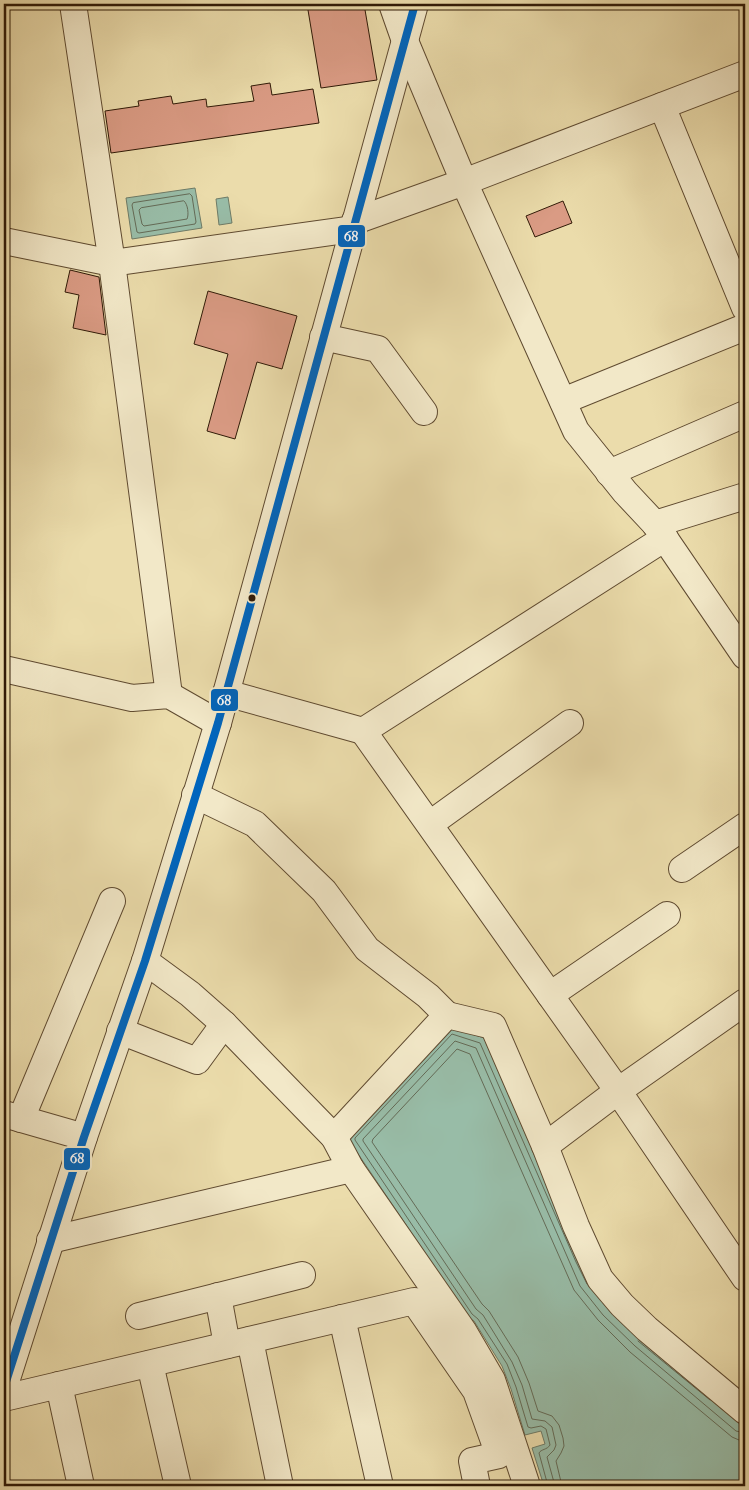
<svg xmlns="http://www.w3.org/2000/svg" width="749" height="1490" font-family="'IM FELL French Canon',serif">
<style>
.water{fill:#98bca7;stroke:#6e7b67}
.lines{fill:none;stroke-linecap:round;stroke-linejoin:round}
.shore{stroke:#646b57;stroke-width:1}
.building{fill:#da9b84;stroke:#301a07}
.minor-casing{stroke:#5f4a30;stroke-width:28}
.minor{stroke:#f2e8c8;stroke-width:26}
.bus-1-casing{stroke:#f2e8c8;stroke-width:11}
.bus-1{stroke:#0065bd;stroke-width:8}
.bus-dot{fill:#301a07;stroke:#f2e8c8;stroke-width:2}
.line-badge{stroke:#f2e8c8;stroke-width:2}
.badge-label{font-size:14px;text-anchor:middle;font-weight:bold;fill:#fff}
</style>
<rect width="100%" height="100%" fill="#ebdcab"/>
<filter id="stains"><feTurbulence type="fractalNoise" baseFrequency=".004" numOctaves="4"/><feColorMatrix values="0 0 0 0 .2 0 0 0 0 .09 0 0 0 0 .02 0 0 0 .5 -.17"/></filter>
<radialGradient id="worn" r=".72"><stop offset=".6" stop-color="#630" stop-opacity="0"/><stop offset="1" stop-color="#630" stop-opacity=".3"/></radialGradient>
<g class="water">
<polygon points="195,188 202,228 132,239 126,198"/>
<polygon points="228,197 232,223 219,225 216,199"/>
<polygon points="451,1027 484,1038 580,1260 745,1423 745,1486 544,1486 532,1448 545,1444 541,1431 525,1435 511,1389 502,1366 474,1321 469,1318 348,1139"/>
</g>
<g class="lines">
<g class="shore">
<polygon points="190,194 192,196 196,222 195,224 139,233 137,232 132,205 133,203"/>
<path d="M184 201C188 204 189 215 187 219L144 226 142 224 139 210 141 208Z"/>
<polyline points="638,1341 710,1400"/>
<path d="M548 1486 539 1453C541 1449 547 1450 550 1445L546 1429 541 1426 531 1428 528 1427 516 1387 507 1364 478 1319 472 1314 355 1140V1138L452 1034 480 1043 576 1262 587 1284"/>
<polyline points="555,1486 547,1457 554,1450 556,1445 552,1427 545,1421 532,1419 522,1385 512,1362 483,1315 476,1309 363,1141 363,1139 455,1041 476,1048 580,1286 603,1315 635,1346 736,1431 745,1433"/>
<polyline points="562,1486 556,1461 561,1453 564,1446 563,1438 559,1425 552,1416 538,1411 529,1383 518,1357 489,1311 482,1304 372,1142 373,1139 457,1049 470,1054 574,1290 598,1320 630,1352 732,1437 739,1440 745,1441"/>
</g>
</g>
<g class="building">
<polygon points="307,4 364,4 377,80 321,88"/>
<polygon points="270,83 272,95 313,89 319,123 111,153 105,111 139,106 138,101 171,96 173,104 206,99 207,107 254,101 251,86"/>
<polygon points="563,201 572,223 535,237 526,216"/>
<polygon points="70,270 99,277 106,335 73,328 79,295 65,292"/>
<polygon points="208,291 297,316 282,369 257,362 235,439 207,431 228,354 194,344"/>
</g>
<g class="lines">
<g class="minor-casing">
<g id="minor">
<polyline points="73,4 112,263 169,695"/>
<polyline points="392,4 405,41 464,182 576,431 625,492 655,524 745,496"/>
<polyline points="662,106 745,308"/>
<polyline points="355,221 464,182 745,74"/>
<polyline points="4,241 112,263 353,229"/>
<polyline points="323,337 378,349 424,412"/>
<polyline points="563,401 745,327"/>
<polyline points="609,473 745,414"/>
<polyline points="655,524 745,656"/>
<polyline points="665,538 363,731 618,1091 745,1278"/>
<polyline points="4,669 132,698 169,695 218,723"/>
<polyline points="226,693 363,731"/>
<polyline points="195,795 255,824 324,891 367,949 428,996 447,1015"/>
<polyline points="430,824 570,723"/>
<polyline points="682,869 745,826"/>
<polyline points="145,961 190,994 224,1024 334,1137 351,1169 464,1332 492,1380 527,1486"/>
<polyline points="550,995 667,915"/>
<polyline points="120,1031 197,1061 224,1024"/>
<polyline points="4,1114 84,1137"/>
<polyline points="21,1119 112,901"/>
<polyline points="334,1137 447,1015 493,1026 545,1146 576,1226 600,1279 622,1305 647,1329 745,1411"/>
<polyline points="545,1146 618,1091 745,1002"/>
<polyline points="50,1240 351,1169"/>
<polyline points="218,1296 227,1345"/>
<polyline points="139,1316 302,1275"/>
<polyline points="342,1318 380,1486"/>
<polyline points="250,1340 280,1486"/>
<polyline points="150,1364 178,1486"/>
<polyline points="59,1385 81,1486"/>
<polyline points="4,1388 84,1137 145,961 218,723 415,4"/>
<polyline points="4,1398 414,1301 476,1391 499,1455 472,1461 477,1486"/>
</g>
</g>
<use href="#minor" class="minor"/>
<g class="bus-1-casing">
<polyline id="bus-1" points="4,1388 84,1137 145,961 218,723 415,4"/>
</g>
<use href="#bus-1" class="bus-1"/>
</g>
<circle class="bus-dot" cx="252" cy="598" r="4.5"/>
<g class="line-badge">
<rect x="337" y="224" width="29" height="24" rx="5" fill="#0065bd"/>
<rect x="210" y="688" width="29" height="24" rx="5" fill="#0065bd"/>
<rect x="63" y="1147" width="28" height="24" rx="5" fill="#0065bd"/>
</g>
<g class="badge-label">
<text x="351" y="241">68</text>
<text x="224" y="705">68</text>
<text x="77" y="1163">68</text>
</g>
<rect width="749" height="1490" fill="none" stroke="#ebdcab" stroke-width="20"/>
<rect x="5" y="5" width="739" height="1480" fill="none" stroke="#301a07" stroke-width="2.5"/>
<rect x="10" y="10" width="729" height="1470" fill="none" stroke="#301a07"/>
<rect width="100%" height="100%" filter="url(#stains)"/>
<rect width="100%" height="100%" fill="url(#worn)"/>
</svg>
